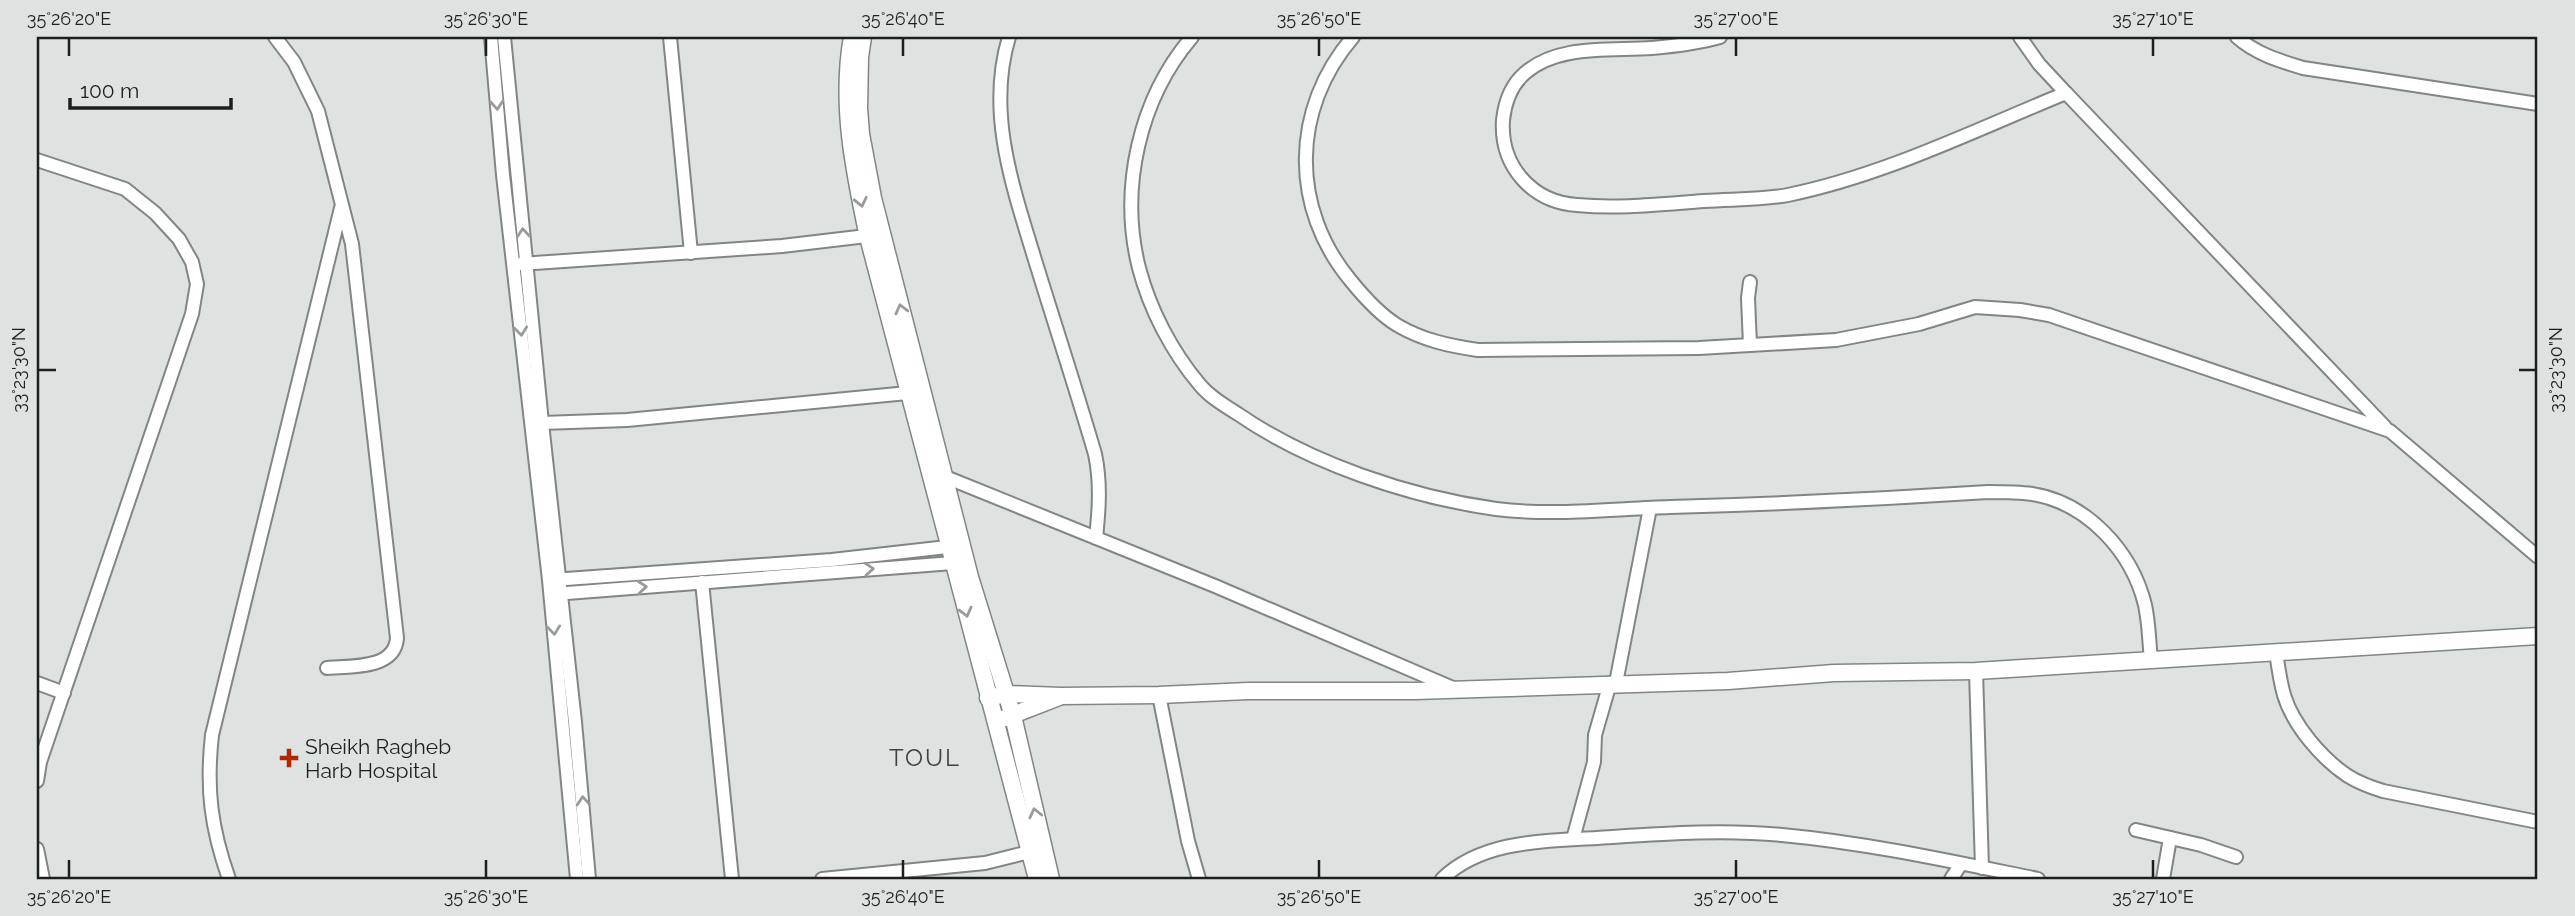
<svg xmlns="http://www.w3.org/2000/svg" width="2575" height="916" font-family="Raleway,sans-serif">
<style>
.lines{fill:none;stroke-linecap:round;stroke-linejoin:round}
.minor-casing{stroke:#818684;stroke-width:16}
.tertiary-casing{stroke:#818684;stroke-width:19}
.minor{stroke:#fff;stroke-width:12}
.tertiary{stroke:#fff;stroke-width:16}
.oneway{stroke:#999a9a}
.ticks{fill:none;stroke:#1d1f1e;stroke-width:2.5}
.poi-dot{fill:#b22600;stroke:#dee3e2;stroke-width:2.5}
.labels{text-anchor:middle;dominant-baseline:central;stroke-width:7;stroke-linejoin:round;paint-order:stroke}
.poi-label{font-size:21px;fill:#1d1f1e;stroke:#dee3e2;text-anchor:start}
.quarter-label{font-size:24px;letter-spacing:2px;fill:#3e4341;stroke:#dee3e2}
.neatline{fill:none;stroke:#1d1f1e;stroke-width:2.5}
.ticks-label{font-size:18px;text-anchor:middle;fill:#1d1f1e}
</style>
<rect width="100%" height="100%" fill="#dee3e2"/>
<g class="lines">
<g class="minor-casing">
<g id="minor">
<path d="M275 37 294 62 318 111 352 244 397 638C395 670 349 666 327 668"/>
<polyline points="491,37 503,175 549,580 577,879"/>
<polyline points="504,37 542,423 575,722 589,879"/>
<polyline points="670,37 691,253"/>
<path d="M1009 37C986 113 1013 187 1035 260 1055 325 1076 389 1095 454 1101 482 1099 510 1096 538"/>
<path d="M1192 37C1139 99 1119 189 1139 268 1150 310 1172 352 1200 385 1210 397 1225 406 1238 414 1309 463 1410 497 1496 509 1552 516 1613 509 1670 507 1776 504 1882 499 1988 492 2003 492 2018 492 2032 494 2088 503 2132 552 2145 605 2149 623 2149 642 2151 659"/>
<path d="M1353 37C1291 109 1290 208 1351 281 1364 297 1379 314 1397 325 1422 340 1450 346 1478 350L1699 348 1836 340 1919 324 1975 307 2020 310 2049 315 2390 431 2538 557"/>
<path d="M1720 37C1699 43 1675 46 1652 48 1611 51 1558 44 1525 73 1511 85 1505 102 1503 120 1500 166 1532 202 1577 205 1619 209 1662 204 1704 201 1732 199 1761 200 1788 195 1885 175 1975 130 2066 93L2385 427"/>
<polyline points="2020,37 2039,64 2066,93"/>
<path d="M2237 37C2256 54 2280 61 2303 68L2538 104"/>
<polyline points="37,160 125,189 155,213 179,239 192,262 197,284 192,314 40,762 37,781"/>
<polyline points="520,264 782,246 875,235"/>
<polyline points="1750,282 1748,298 1750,345"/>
<polyline points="542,423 627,420 918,392"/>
<polyline points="943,476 1215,586 1453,688"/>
<polyline points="552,580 832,560 956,546"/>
<polyline points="702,582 732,879"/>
<polyline points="554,594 953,563"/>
<path d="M2276 652C2278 666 2280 681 2284 695 2293 725 2322 759 2348 776 2359 783 2370 787 2383 791L2538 822"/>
<polyline points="1976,671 1982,868"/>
<polyline points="37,683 64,693"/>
<polyline points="1616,683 1650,508"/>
<polyline points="1159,695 1188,841 1199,879"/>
<polyline points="2136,830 2201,845 2236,857"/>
<polyline points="1573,839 1594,762 1595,735 1610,683"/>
<polyline points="37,849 43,879"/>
<path d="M229 879C211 828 206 789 212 735L341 208"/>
<polyline points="822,879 985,863 1037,850"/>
<path d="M1442 879C1482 840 1545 841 1597 838 1659 834 1721 829 1782 835 1868 843 1954 862 2038 879"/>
<polyline points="1951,879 1961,864"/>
<polyline points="2163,879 2170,838"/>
</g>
</g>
<g class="tertiary-casing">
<g id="tertiary">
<path d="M852 37C840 104 854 171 868 237L1037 879"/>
<polyline points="863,37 860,57 859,108 861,134 873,198 970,577 1013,716 1051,879"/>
<polyline points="988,698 1007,694 1061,696 1159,695 1248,691 1415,691 1728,681 1834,673 1976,671 2538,636"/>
<polyline points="1005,718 1059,697"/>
</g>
</g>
<use href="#minor" class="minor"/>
<use href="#tertiary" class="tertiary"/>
</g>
<defs><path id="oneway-chevron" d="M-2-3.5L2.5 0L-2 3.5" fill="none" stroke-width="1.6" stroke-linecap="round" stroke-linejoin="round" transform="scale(1.75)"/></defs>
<g class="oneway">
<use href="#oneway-chevron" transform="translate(497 105) rotate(85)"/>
<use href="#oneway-chevron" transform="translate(861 202) rotate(78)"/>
<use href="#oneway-chevron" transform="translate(523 233) rotate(-95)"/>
<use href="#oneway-chevron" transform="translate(901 309) rotate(-104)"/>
<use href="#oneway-chevron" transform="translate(521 331) rotate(84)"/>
<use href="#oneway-chevron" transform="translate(869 569) rotate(-4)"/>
<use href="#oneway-chevron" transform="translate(642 587) rotate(-5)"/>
<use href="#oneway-chevron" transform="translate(966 612) rotate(76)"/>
<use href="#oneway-chevron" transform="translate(554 630) rotate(84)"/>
<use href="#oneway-chevron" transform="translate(583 801) rotate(-94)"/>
<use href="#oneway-chevron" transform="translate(1035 813) rotate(-103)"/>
</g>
<path class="ticks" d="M69 38V56M486 38V56M903 38V56M1319 38V56M1736 38V56M2153 38V56M38 370H56M2519 370H2536M69 860V878M486 860V878M903 860V878M1319 860V878M1736 860V878M2153 860V878"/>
<path class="poi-dot" d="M285.5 747.5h7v7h7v7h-7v7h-7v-7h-7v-7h7z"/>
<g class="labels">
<g class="poi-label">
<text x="305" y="746">Sheikh Ragheb<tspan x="305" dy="24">Harb Hospital</tspan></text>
</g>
<g class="quarter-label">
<text x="925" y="757">TOUL</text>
</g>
</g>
<rect width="2575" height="916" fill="none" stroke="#dee3e2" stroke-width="77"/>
<path d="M70 98v10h161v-10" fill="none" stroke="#1d1f1e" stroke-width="3.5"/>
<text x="80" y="98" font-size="21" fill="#1d1f1e" stroke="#dee3e2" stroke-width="5" paint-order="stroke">100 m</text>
<rect x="38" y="38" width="2498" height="840" class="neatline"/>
<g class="ticks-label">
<text x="69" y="25">35°26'20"E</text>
<text x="486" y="25">35°26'30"E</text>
<text x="903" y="25">35°26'40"E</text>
<text x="1319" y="25">35°26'50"E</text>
<text x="1736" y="25">35°27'00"E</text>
<text x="2153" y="25">35°27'10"E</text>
<text transform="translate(19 370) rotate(-90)" y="6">33°23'30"N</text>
<text transform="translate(2556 370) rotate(-90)" y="6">33°23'30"N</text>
<text x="69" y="903">35°26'20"E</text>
<text x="486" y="903">35°26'30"E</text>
<text x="903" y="903">35°26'40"E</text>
<text x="1319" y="903">35°26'50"E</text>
<text x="1736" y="903">35°27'00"E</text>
<text x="2153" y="903">35°27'10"E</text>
</g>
</svg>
